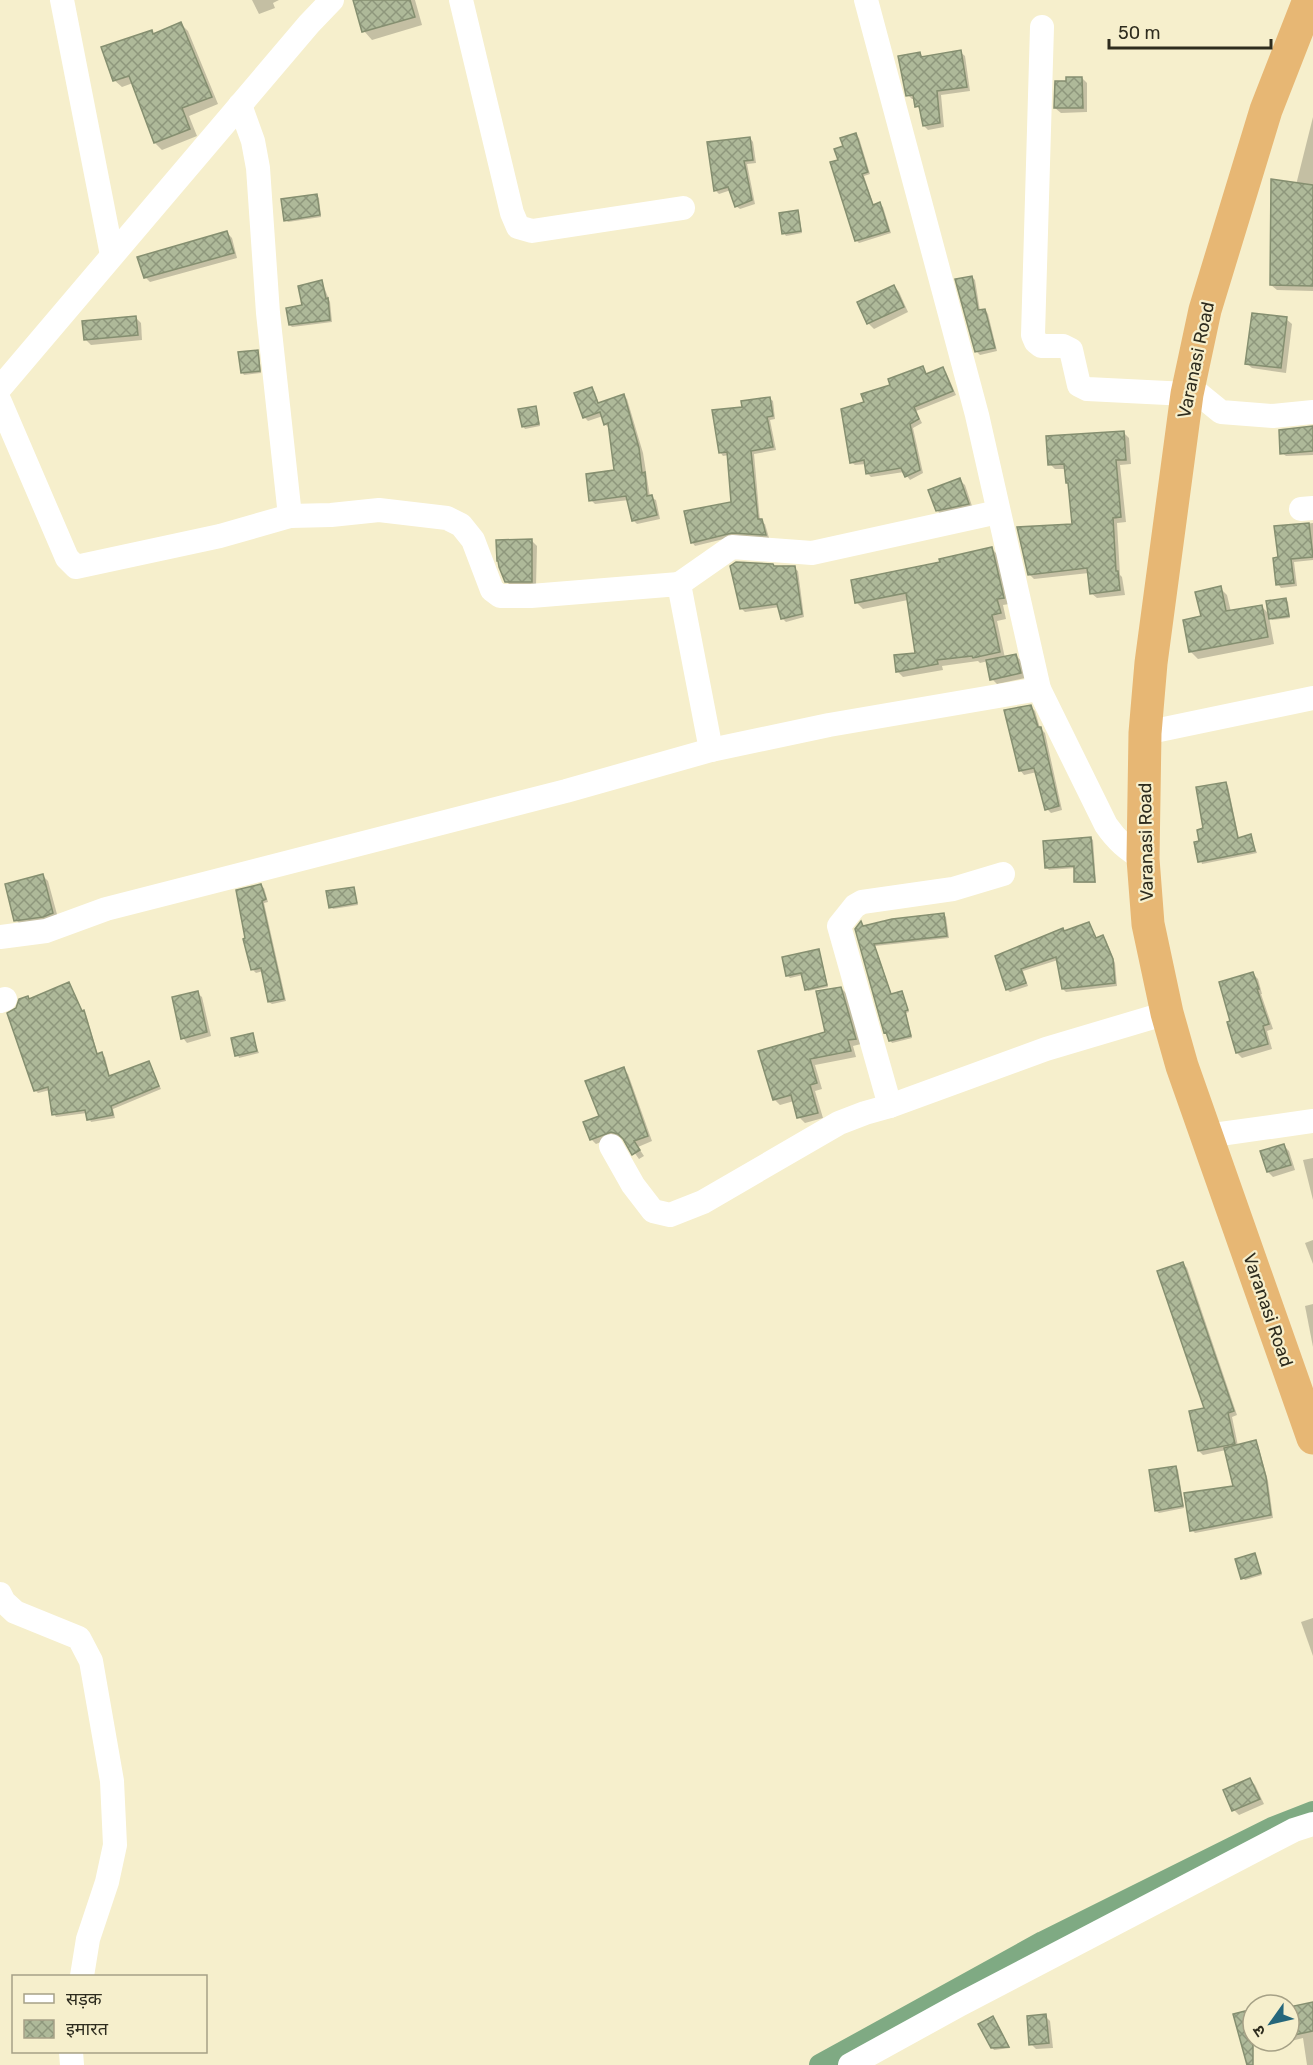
<svg xmlns="http://www.w3.org/2000/svg" width="1313" height="2065" font-family="Rubik,'Noto Sans Devanagari',sans-serif">
<style>
.shadow{fill:#0003}
.lines{fill:none;stroke-linecap:round;stroke-linejoin:round}
.canal{stroke:#7faa83;stroke-width:22}
.building{fill:url(#building-cross-hatch);stroke:#858f70;stroke-width:1.5}
.minor{stroke:#fff;stroke-width:24}
.trunk{stroke:#e7b774;stroke-width:33}
.labels{text-anchor:middle;dominant-baseline:central;stroke-width:4.5;stroke-linejoin:round;paint-order:stroke}
.street-label{font-size:18px;fill:#2e2c1e;stroke:#f6efcc}
</style>
<defs>
<pattern id="building-cross-hatch" width="8" height="8" patternUnits="userSpaceOnUse" patternTransform="scale(1.5)"><rect width="8" height="8" fill="#aeb999"/><path d="M0 0l8 8M0 8l8-8" fill="none" stroke="#8e977c"/></pattern>
</defs>
<rect width="100%" height="100%" fill="#f6efcc"/>
<g class="shadow">
<polygon points="252,0 279,0 273,3 275,8 259,14"/>
<polygon points="354,0 415,0 422,25 372,40 364,31"/>
<polygon points="181,24 188,31 218,104 189,116 197,136 162,150 155,143 133,83 122,87 114,80 151,32 154,35"/>
<polygon points="960,52 965,56 970,91 941,95 944,127 928,130 924,126 921,110 917,106 915,99 912,99 908,95 920,53 924,58"/>
<polygon points="1082,78 1087,83 1087,112 1061,113 1055,108 1068,82"/>
<polygon points="1313,117 1313,291 1277,290 1271,285"/>
<polygon points="856,135 859,138 870,174 864,176 874,206 880,204 883,207 891,233 859,243 856,240 840,161 845,147"/>
<polygon points="750,138 753,142 756,163 747,164 755,204 740,209 736,206 731,190 719,194 715,190"/>
<polygon points="317,196 319,198 321,217 288,222 286,220"/>
<polygon points="797,212 799,214 802,233 786,236 784,233"/>
<polygon points="227,233 232,238 237,258 150,282 145,277"/>
<polygon points="972,277 975,280 980,311 985,310 988,314 997,351 980,355 976,351"/>
<polygon points="322,282 330,302 332,322 292,327 290,325"/>
<polygon points="894,286 899,292 908,312 874,329 868,323 859,303"/>
<polygon points="136,318 141,323 142,340 91,345 86,340"/>
<polygon points="1286,319 1292,324 1286,373 1252,368 1246,363"/>
<polygon points="257,352 259,354 261,373 244,375 242,372"/>
<polygon points="922,368 927,375 943,369 946,372 956,395 916,411 922,423 913,428 923,473 910,480 904,472 871,477 867,473 866,464 855,465 851,462 866,403"/>
<polygon points="591,388 595,392 599,404 623,395 627,399 643,453 650,497 656,500 660,519 637,524 633,520 629,500 595,504 591,500 616,472 610,429 605,424 603,416 588,421 584,417"/>
<polygon points="769,398 773,401 775,419 770,420 776,450 754,454 760,521 765,524 769,538 736,536 695,546 692,542 733,503 729,455 723,456 720,452 743,408"/>
<polygon points="535,408 537,410 540,426 525,429 523,426"/>
<polygon points="1313,428 1313,455 1286,456 1282,453"/>
<polygon points="1124,433 1129,438 1131,464 1120,465 1126,522 1117,523 1120,575 1122,577 1125,595 1097,598 1091,593 1089,573 1034,579 1029,574 1074,525 1070,485 1068,483 1066,469 1055,469 1050,464"/>
<polygon points="959,480 965,485 973,509 942,516 937,510"/>
<polygon points="1313,523 1313,560 1294,562 1297,586 1281,588 1278,584 1280,558 1276,528"/>
<polygon points="531,540 537,546 536,586 511,586 506,581"/>
<polygon points="992,549 998,555 1009,604 1003,605 1006,619 997,621 1005,658 1016,655 1021,661 1025,678 997,684 992,679 988,661 980,663 978,661 942,666 943,670 903,677 897,671 916,654 908,600 863,609 857,603 852,581 941,563"/>
<polygon points="775,568 794,568 798,571 804,617 786,622 783,619 780,607 745,612 742,609"/>
<polygon points="1220,588 1227,595 1231,612 1261,606 1270,615 1286,600 1288,602 1290,618 1272,620 1269,617 1274,644 1198,659 1191,652"/>
<polygon points="1030,706 1035,711 1040,728 1045,733 1062,810 1051,813 1047,809 1037,772 1024,775 1020,770"/>
<polygon points="1226,783 1228,786 1239,839 1251,836 1257,853 1202,864 1196,843 1201,842"/>
<polygon points="1091,838 1093,840 1096,883 1077,883 1075,881 1075,868 1049,870 1047,868"/>
<polygon points="43,876 48,881 58,918 21,925 16,920"/>
<polygon points="261,886 264,888 268,902 264,903 286,1001 272,1004 269,1002 263,971 256,973 253,970"/>
<polygon points="353,889 358,905 333,909 331,907"/>
<polygon points="944,915 946,917 949,938 875,946 892,996 902,993 909,1012 906,1013 912,1038 892,1043 885,1032 861,923 864,927"/>
<polygon points="1089,923 1097,939 1103,937 1106,940 1115,963 1117,986 1066,992 1063,989 1058,960 1023,971 1028,986 1010,992 1007,990 997,957"/>
<polygon points="818,950 820,953 828,987 808,991 803,975 790,978 788,976 784,958"/>
<polygon points="1253,974 1258,979 1262,994 1261,994 1273,1029 1267,1031 1272,1049 1242,1058 1237,1053"/>
<polygon points="69,984 83,1012 86,1015 98,1055 102,1054 105,1057 110,1077 149,1063 161,1089 113,1109 115,1118 91,1122 87,1113 56,1117 54,1114 50,1090 38,1093 35,1090 30,1000"/>
<polygon points="841,988 847,994 861,1044 853,1046 856,1057 815,1065 822,1089 815,1091 823,1118 805,1123 799,1117 794,1101 780,1105 774,1099 827,1033"/>
<polygon points="197,993 202,997 211,1036 187,1043 183,1038"/>
<polygon points="252,1035 259,1053 239,1058 233,1039"/>
<polygon points="623,1069 628,1074 652,1141 638,1147 644,1156 639,1159 624,1138 616,1136 596,1144 591,1139"/>
<polygon points="1284,1146 1289,1151 1295,1170 1273,1177 1268,1172"/>
<polygon points="1313,1158 1313,1200 1303,1160"/>
<polygon points="1313,1240 1313,1264 1305,1243"/>
<polygon points="1183,1264 1187,1268 1237,1415 1232,1417 1238,1446 1255,1442 1258,1445 1268,1481 1273,1518 1195,1533 1192,1530 1235,1487 1226,1450 1203,1455 1199,1451 1206,1409"/>
<polygon points="1313,1304 1313,1347 1305,1306"/>
<polygon points="1176,1467 1178,1470 1184,1508 1159,1513 1156,1511"/>
<polygon points="1254,1555 1262,1575 1245,1580 1243,1578"/>
<polygon points="1313,1618 1313,1656 1301,1622"/>
<polygon points="1250,1780 1255,1785 1264,1804 1239,1815 1234,1810"/>
<polygon points="1313,2004 1313,2065 1307,2065 1303,2038 1291,2041 1289,2039 1289,2008"/>
<polygon points="1045,2016 1050,2021 1053,2048 1036,2049 1031,2044"/>
<polygon points="995,2020 1010,2048 994,2050 992,2047"/>
</g>
<g class="lines">
<polyline class="canal" points="820,2065 1043,1942 1272,1828 1313,1812"/>
</g>
<g class="building">
<polygon points="353,0 410,0 415,17 362,32"/>
<polygon points="181,22 212,97 182,108 190,129 154,143 129,76 113,81 101,47 152,30 153,34"/>
<polygon points="961,50 967,87 937,91 940,123 923,126 919,106 915,107 913,95 906,96 898,56 920,52 921,57"/>
<polygon points="1066,77 1082,77 1083,108 1054,108 1055,81 1066,81"/>
<polygon points="856,133 868,172 862,174 873,205 880,202 889,231 855,241 830,162 838,160 834,149 843,146 840,138"/>
<polygon points="750,137 753,160 744,161 752,200 735,207 728,187 714,191 707,142"/>
<polygon points="1271,179 1313,185 1313,286 1270,285"/>
<polygon points="317,194 320,215 284,221 281,199"/>
<polygon points="798,210 801,231 782,234 779,213"/>
<polygon points="227,231 234,253 144,278 137,257"/>
<polygon points="972,276 978,310 985,309 995,348 975,352 955,279"/>
<polygon points="322,280 326,299 328,298 330,320 289,325 286,308 302,305 298,286"/>
<polygon points="894,285 904,307 867,324 857,302"/>
<polygon points="1252,313 1287,317 1281,368 1245,364"/>
<polygon points="136,316 138,335 84,340 82,321"/>
<polygon points="258,350 260,371 241,373 238,352"/>
<polygon points="923,366 926,374 943,367 953,391 914,407 919,419 910,424 920,470 905,477 901,468 866,474 864,460 850,463 841,409 864,402 861,394 890,385 888,379"/>
<polygon points="592,387 598,403 624,394 639,448 642,473 645,472 647,496 652,495 657,515 632,521 626,496 589,501 586,474 614,470 608,423 604,425 600,412 583,418 574,393"/>
<polygon points="770,397 773,416 767,417 773,447 751,451 758,519 762,519 766,535 732,533 691,543 684,511 731,502 727,452 719,453 712,410 742,407 741,401"/>
<polygon points="536,406 539,424 522,427 518,409"/>
<polygon points="1313,426 1313,451 1280,454 1279,430"/>
<polygon points="1124,431 1126,460 1116,460 1121,517 1113,518 1116,571 1118,571 1120,590 1090,594 1087,568 1028,575 1017,527 1072,524 1068,483 1066,483 1064,464 1048,465 1046,436"/>
<polygon points="960,478 969,504 936,511 928,490"/>
<polygon points="1309,523 1313,557 1291,559 1294,583 1276,585 1273,558 1278,557 1274,526"/>
<polygon points="532,539 532,582 505,582 499,567 498,561 497,561 496,540"/>
<polygon points="992,547 1004,598 997,599 1001,613 992,615 1000,652 973,658 972,656 937,660 938,664 896,672 894,655 915,653 906,593 855,603 851,580 940,562 939,559"/>
<polygon points="736,562 773,564 774,566 795,566 802,614 781,619 777,604 740,609 730,566"/>
<polygon points="1221,586 1226,611 1262,605 1268,637 1189,652 1183,620 1201,616 1195,592"/>
<polygon points="1286,598 1289,616 1269,619 1266,601"/>
<polygon points="1016,654 1021,673 990,680 986,660"/>
<polygon points="1031,705 1038,727 1041,727 1059,806 1045,810 1034,768 1019,771 1004,710"/>
<polygon points="1226,782 1238,838 1251,834 1255,851 1198,862 1194,842 1199,841 1197,830 1203,828 1196,787"/>
<polygon points="1091,837 1095,882 1074,882 1074,866 1045,868 1043,841"/>
<polygon points="43,874 53,913 43,917 14,921 5,884"/>
<polygon points="261,884 266,899 262,901 284,999 268,1002 261,968 251,970 243,939 245,938 236,890"/>
<polygon points="354,887 357,903 329,908 326,891"/>
<polygon points="944,913 947,936 874,944 891,994 902,991 908,1010 905,1011 911,1036 889,1041 886,1032 884,1033 855,929 861,921 863,926 892,919"/>
<polygon points="1089,922 1096,938 1103,935 1113,959 1115,983 1062,989 1056,957 1021,969 1026,983 1006,990 995,956 1063,928 1064,931"/>
<polygon points="819,949 827,985 805,990 801,973 786,976 782,957"/>
<polygon points="1253,972 1259,989 1257,989 1269,1024 1263,1026 1268,1044 1236,1053 1227,1022 1230,1021 1219,982"/>
<polygon points="69,982 82,1011 84,1010 97,1054 102,1052 109,1076 149,1061 159,1086 111,1106 113,1115 87,1120 85,1110 52,1115 48,1087 34,1091 7,1013 16,1008 19,999 28,996 29,999"/>
<polygon points="841,987 856,1039 848,1040 851,1051 810,1059 817,1083 810,1085 818,1113 797,1118 791,1095 773,1100 758,1051 825,1032 816,991"/>
<polygon points="198,991 207,1032 181,1039 172,997"/>
<polygon points="253,1033 257,1051 235,1056 231,1038"/>
<polygon points="624,1067 648,1136 634,1141 640,1150 632,1155 623,1139 618,1134 611,1132 590,1140 583,1122 599,1116 585,1081"/>
<polygon points="1284,1144 1291,1165 1267,1172 1260,1151"/>
<polygon points="1183,1262 1234,1411 1228,1413 1235,1444 1198,1451 1189,1411 1204,1408 1157,1271"/>
<polygon points="1256,1440 1266,1477 1271,1515 1190,1531 1184,1493 1233,1486 1224,1448"/>
<polygon points="1176,1466 1183,1506 1155,1511 1149,1470"/>
<polygon points="1255,1553 1261,1573 1241,1579 1235,1559"/>
<polygon points="1250,1778 1260,1799 1232,1811 1223,1790"/>
<polygon points="1313,2002 1313,2031 1289,2036 1289,2007"/>
<polygon points="1253,2009 1253,2065 1247,2065 1233,2014"/>
<polygon points="1046,2014 1049,2043 1029,2045 1027,2016"/>
<polygon points="993,2016 1009,2047 991,2048 978,2024"/>
</g>
<g class="lines">
<g class="minor">
<polyline points="62,0 112,255"/>
<polyline points="461,0 512,213 518,227 532,231 683,208"/>
<path d="M866 0 977 415 1039 689 1106 825C1117 841 1127 849 1143 859"/>
<polyline points="1042,27 1033,335 1036,342 1041,346 1063,346 1071,350 1079,385 1087,389 1187,394"/>
<polyline points="240,105 253,141 258,168 268,313 290,516"/>
<polyline points="1189,386 1221,412 1273,416 1313,412"/>
<polyline points="0,388 309,24 332,0"/>
<polyline points="0,402 67,558 76,567 220,536 290,516 331,515 379,510 447,518 461,525 473,540 492,590 500,596 531,596 679,584 711,750"/>
<polyline points="1301,509 1313,508"/>
<polyline points="679,584 732,547 812,553 998,512"/>
<polyline points="1145,733 1313,698"/>
<polyline points="0,937 46,931 106,909 566,791 711,750 829,725 1039,689"/>
<polyline points="0,1001 5,999"/>
<polyline points="890,1106 839,926 855,906 862,902 953,889 1003,874"/>
<polyline points="1206,1136 1313,1121"/>
<polyline points="611,1146 633,1185 653,1211 670,1215 703,1202 839,1123 865,1113 890,1106 1046,1049 1167,1013"/>
<polyline points="0,1594 4,1602 15,1612 79,1638 91,1661 112,1781 115,1845 107,1882 88,1939 82,1976"/>
<polyline points="71,2052 72,2065"/>
<polyline points="850,2065 959,2005 1294,1830 1313,1824"/>
</g>
<polyline class="trunk" points="1309,0 1266,110 1205,310 1187,394 1151,663 1145,733 1143,859 1148,924 1167,1013 1182,1066 1313,1438"/>
</g>
<g class="labels">
<g class="street-label">
<text transform="translate(1196 360) rotate(-78)">Varanasi Road</text>
<text transform="translate(1146 842) rotate(-91)">Varanasi Road</text>
<text transform="translate(1268 1310) rotate(71)">Varanasi Road</text>
</g>
</g>
<rect x="12" y="1975" width="195" height="78" fill="#f6efcc" stroke="#a6a186" stroke-width="1.5"/>
<rect x="24" y="1994" width="30" height="9" fill="#ffffff" stroke="#a6a186" stroke-width="1.5"/>
<text x="66" y="2005" font-size="18" fill="#2e2c1e">सड़क</text>
<rect x="24" y="2020" width="30" height="18" fill="url(#building-cross-hatch)" stroke="#a6a186" stroke-width="1.5"/>
<text x="66" y="2035" font-size="18" fill="#2e2c1e">इमारत</text>
<g transform="translate(1271 2023) rotate(236)"><circle r="28" fill="#f6efcc" stroke="#a6a186" stroke-width="1.5"/>
<path d="M0-4.5L10 22L0 15L-10 22Z" fill="#26677b"/>
<text y="-9" font-size="16" font-weight="bold" text-anchor="middle" fill="#2e2c1e">उ</text>
</g>
<path d="M1109 39v9h162v-9" fill="none" stroke="#2e2c1e" stroke-width="3"/>
<text x="1118" y="39" font-size="18" fill="#2e2c1e" stroke="#f6efcc" stroke-width="4.5" paint-order="stroke">50 m</text>
</svg>
